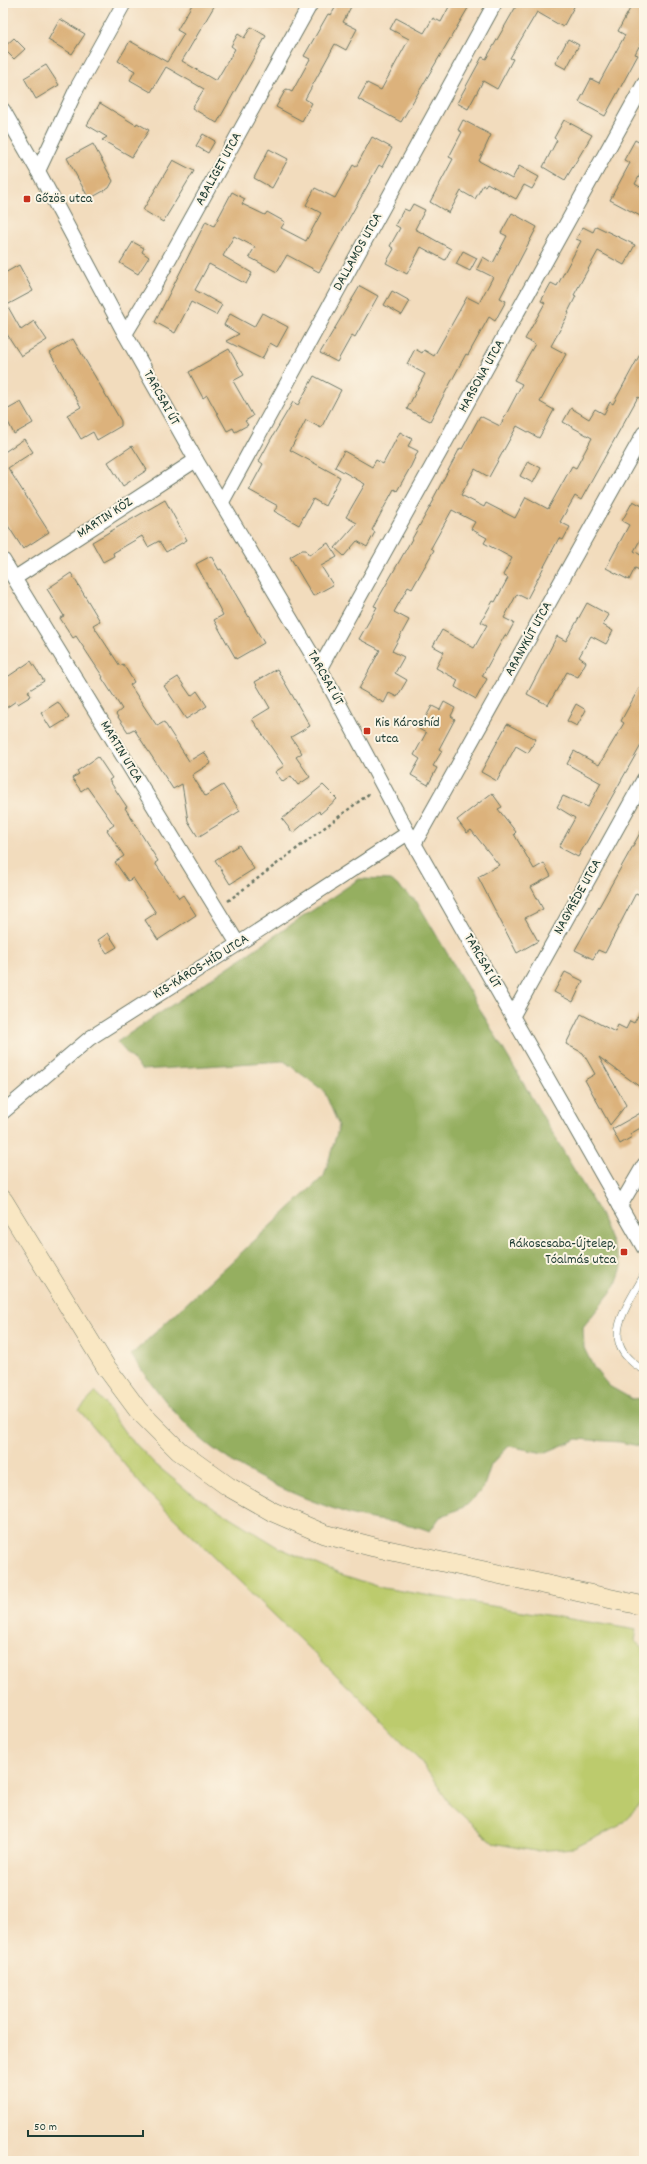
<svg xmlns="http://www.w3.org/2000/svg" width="647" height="2164" font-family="Dekko,sans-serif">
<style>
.green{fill:#bccb6d;stroke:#6e8450}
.forest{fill:#95af60;stroke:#5a764a}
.building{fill:#dcb27b}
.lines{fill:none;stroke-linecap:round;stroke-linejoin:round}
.service-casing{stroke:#697564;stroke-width:8}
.minor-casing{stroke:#697564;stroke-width:16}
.secondary-casing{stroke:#697564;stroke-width:20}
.path{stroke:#697564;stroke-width:2.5;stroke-dasharray:3 3;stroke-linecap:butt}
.service{stroke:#fff;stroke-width:7}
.minor{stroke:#fff;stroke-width:14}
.secondary{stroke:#f9e7c3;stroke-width:19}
.poi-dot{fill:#c8321e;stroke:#fcf5e5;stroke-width:1.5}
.labels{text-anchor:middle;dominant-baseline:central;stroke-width:4;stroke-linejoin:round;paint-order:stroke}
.street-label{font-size:14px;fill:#1f3d34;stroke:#fcf5e5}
.poi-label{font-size:14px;fill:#1f3d34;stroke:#fcf5e5;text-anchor:start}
</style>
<rect width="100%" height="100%" fill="#fcf5e5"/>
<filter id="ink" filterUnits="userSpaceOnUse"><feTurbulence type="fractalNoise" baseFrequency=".025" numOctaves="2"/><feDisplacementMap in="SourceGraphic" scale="8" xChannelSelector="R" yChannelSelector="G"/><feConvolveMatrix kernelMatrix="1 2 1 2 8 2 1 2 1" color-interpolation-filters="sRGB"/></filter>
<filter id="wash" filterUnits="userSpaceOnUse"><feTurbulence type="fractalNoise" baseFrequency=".012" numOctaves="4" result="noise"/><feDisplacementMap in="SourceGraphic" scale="16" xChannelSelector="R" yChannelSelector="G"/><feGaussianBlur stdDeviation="0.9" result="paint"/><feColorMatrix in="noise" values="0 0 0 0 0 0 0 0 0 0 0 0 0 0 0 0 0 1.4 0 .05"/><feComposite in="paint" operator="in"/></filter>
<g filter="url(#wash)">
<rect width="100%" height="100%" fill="#f2dcbd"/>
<polygon class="green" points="96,1392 126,1434 155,1464 189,1492 280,1548 337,1573 383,1588 637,1630 635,1640 644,1650 644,1801 617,1827 574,1848 535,1851 493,1843 450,1804 420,1760 358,1696 149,1494 79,1410"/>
<path class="forest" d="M359 879 391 880 417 902 600 1214 622 1267 615 1287 583 1327 584 1348 594 1368 609 1386 632 1399 644 1398V1447L620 1442 577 1439 544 1453 509 1446 491 1465 483 1489 466 1506 440 1517 430 1531C406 1521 378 1522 353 1515 302 1499 249 1477 206 1443 177 1419 153 1386 131 1355L324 1176 339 1126 324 1091 284 1061 142 1070 117 1042Z"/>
<g id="blocks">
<g class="building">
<polygon points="193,3 216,3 182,61 216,81 235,49 231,46 238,34 244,38 251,27 266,36 217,123 192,108 204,89 166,67 151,92 130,80 135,71 118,61 130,41 167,62 184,34 177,30"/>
<polygon points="338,3 353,3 343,22 357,29 346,50 335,44 305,99 312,103 302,121 276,107 286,89 292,92 310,59 304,56 328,14 331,15"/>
<polygon points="451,3 471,3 401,122 358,99 367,83 381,90 409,39 390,29 396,18 424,33 433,18 441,22"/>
<polygon points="518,3 576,3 563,27 537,12 510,58 513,59 497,89 483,81 468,109 457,103 482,57 486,59"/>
<polygon points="633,3 644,3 644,37 635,54 638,55 605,116 579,102 591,79 599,83 625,35 618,31"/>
<polygon points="60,19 85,34 72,54 48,40"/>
<polygon points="14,38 25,49 14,59 3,48"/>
<polygon points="568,39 579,45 566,69 555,63"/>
<polygon points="46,65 59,85 36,99 24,78"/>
<polygon points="100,103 136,125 137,123 149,130 132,157 102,140 107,137 87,125"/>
<polygon points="463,120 491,135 479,161 512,179 519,166 539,177 532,189 524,185 516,199 487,183 485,186 483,185 475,199 461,191 449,213 430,202 453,159 449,157 462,132 458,130"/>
<polygon points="564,120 592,135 565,180 543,167 557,140 554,138"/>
<polygon points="203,134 215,141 208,153 196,146"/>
<polygon points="372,137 392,148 382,167 379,165 319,272 287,255 277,272 249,257 255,247 234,236 223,256 252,273 246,284 209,264 195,290 222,305 216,315 191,302 175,333 155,322 206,221 214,226 232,192 245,199 242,204 265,215 267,212 285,222 281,228 306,241 321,213 306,205 315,188 335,198 353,165 356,167"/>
<polygon points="635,140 644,145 644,167 635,184 644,189 644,218 610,200 630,163 624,160"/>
<polygon points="93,144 113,181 109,188 89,199 67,158"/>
<polygon points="269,149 288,159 272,188 254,178"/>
<polygon points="173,160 194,171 163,222 143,210"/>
<polygon points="413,204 425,210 415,229 451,249 445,260 421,247 407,274 386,263 394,249 390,246 400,228 395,225 404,209 409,211"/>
<polygon points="512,213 537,227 500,298 506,301 495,321 489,317 468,355 466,354 430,421 407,409 425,374 407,364 415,349 422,353 424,350 434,356 467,297 479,303 493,277 477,269 483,257 493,263 507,236 501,233"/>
<polygon points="596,226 635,245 624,265 598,251 574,295 576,296 568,312 569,313 551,346 566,354 540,402 554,410 539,438 517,426 489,477 475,469 461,495 484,507 486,503 515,518 526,497 548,509 572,466 576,468 592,438 563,422 571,408 589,419 595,409 604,414 610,402 613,404 644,347 644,401 638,397 581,500 575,496 560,522 570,527 563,540 559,538 527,599 517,594 504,618 514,623 507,636 505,635 482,676 487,679 476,699 455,687 458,680 436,668 444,652 433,646 442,630 474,648 487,625 481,622 493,601 495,602 508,578 503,575 512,558 484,543 487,538 471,529 475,522 452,510 431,548 434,550 412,589 408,587 394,612 409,620 392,651 404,657 395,673 407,680 397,697 389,693 384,703 359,689 380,650 359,639 377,607 374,606 434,500 433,499 460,448 462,449 480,416 500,426 522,384 514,380 535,344 525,339 545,303 541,301 551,283 557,286 581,241 576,239 583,227 593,232"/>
<polygon points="133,242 144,248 142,252 149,257 138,274 120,263"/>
<polygon points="463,251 477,258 470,271 456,264"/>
<polygon points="19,265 33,291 7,305 21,330 34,321 47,340 21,356 3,328 3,274"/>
<polygon points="360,286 378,296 355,337 352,335 337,362 320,353"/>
<polygon points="392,291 410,301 402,315 384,305"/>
<polygon points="262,313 288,327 277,347 270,343 262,359 226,341 239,334 224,325 230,314 254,327"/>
<polygon points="73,339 121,421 121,426 97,440 93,432 81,439 67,415 81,407 50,353"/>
<polygon points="229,349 244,375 233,381 253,416 245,421 248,425 235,432 233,428 227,431 207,395 203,398 189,372"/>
<polygon points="314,376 341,390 321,428 306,420 290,450 340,477 325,506 313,499 299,525 274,511 278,506 249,490 263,464 259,461 271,439 293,402 298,405"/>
<polygon points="21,402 33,423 14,434 3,412"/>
<polygon points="400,432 412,439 408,446 418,451 411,466 397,491 394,489 372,530 375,532 367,547 357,541 344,556 335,548 357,523 346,517 365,484 335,467 344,451 372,467 376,460 383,464"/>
<polygon points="24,439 33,452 8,468 49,532 23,549 3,518 3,453"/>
<polygon points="132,446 147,470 123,486 108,462"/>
<polygon points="528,461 541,468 533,483 520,476"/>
<polygon points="165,500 187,540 166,552 159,541 148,547 142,536 113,553 114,556 103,562 92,542"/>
<polygon points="633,501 644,507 644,533 634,551 644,557 644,572 635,568 629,580 606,568 629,525 622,521"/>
<polygon points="328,543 337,557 321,566 333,585 313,596 290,557 302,550 306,550 309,555"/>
<polygon points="211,556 219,570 221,569 264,643 236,659 214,620 223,615 196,564"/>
<polygon points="71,573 100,621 93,625 120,666 123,664 134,682 130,685 157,726 164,722 189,761 204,752 211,763 192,775 205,796 223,785 240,811 198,837 188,821 182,784 173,789 134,729 128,732 116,714 122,709 102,678 103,677 76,636 73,638 60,618 64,616 47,589"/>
<polygon points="587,603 609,615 603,625 613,631 606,644 591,636 579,657 586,662 578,677 567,672 548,705 527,694 557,636 566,641"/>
<polygon points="31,661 44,681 28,691 31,696 18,704 16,701 3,710 3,680"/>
<polygon points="277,669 310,726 291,737 302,753 296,757 310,777 298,785 291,776 283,782 275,772 284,766 252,719 270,708 255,682"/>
<polygon points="178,677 191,696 197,691 207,706 186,719 164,686"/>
<polygon points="644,679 644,740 578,857 559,847 575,818 557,807 563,796 588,807 601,783 567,764 574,751 599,765 624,723 621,721"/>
<polygon points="58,702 69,718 51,729 41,713"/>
<polygon points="444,702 455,708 451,716 455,719 439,749 442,751 433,766 437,768 428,785 411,775 420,759 414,755 426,733 419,729 432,706 440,710"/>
<polygon points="576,704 586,710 577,726 567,721"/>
<polygon points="507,724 536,739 528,753 516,746 497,781 481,772"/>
<polygon points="98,757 112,778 109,780 127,807 125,808 158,861 155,863 179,898 183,895 196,915 158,940 145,920 156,913 133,878 128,881 115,862 124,856 107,830 114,825 87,787 81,791 72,778 79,774 77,771"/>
<polygon points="323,785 337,799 320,814 319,811 293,833 282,819"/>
<polygon points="492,793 502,807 498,809 516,832 514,834 534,869 544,863 551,876 531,887 543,909 525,918 538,941 517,953 478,877 499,865 471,830 467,833 457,820"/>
<polygon points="644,826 644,897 636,893 605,953 598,950 593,959 575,950"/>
<polygon points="239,845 254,869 230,884 215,860"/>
<polygon points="108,933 117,947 107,953 98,940"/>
<polygon points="565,972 583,981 573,1002 554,992"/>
<polygon points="644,1005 644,1090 599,1057 626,1105 610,1125 585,1080 595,1074 583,1053 566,1044 581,1014 615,1032 618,1025 626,1029 630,1021 634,1023"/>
<polygon points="644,1111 644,1126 630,1134 632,1137 620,1144 612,1129"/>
</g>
</g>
</g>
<g filter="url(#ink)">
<use href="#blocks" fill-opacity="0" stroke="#697564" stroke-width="1"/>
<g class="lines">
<g class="service-casing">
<path id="service" d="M644 1275C632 1299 602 1334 629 1359 633 1363 638 1368 644 1369"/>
</g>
<g class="minor-casing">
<g id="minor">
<polyline points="3,110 38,171 125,334 196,460 320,668 408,833 644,1248"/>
<polyline points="38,171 77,88 124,3"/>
<polyline points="125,334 153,288 311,3"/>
<polyline points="222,502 495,3"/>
<polyline points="3,560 238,944"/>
<polyline points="15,578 196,460"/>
<polyline points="320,668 644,84"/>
<polyline points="414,844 644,433"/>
<polyline points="513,1015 644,779"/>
<polyline points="3,1112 90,1038 238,944 408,833"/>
<polyline points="620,1206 644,1165"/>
</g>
</g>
<g class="secondary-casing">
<polyline id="secondary" points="3,1200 106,1367 138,1410 179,1451 229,1487 273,1512 324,1534 374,1547 644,1606"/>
</g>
<polyline class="path" points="228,901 370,793"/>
<use href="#service" class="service"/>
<use href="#minor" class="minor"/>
<use href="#secondary" class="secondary"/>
</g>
</g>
<g class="poi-dot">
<rect x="23" y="195" width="8" height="8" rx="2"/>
<rect x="363" y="727" width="8" height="8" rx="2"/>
<rect x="620" y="1248" width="8" height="8" rx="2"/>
</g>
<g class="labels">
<g class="street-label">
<text transform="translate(219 169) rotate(-61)">ABALIGET UTCA</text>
<text transform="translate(358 252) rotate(-61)">DALLAMOS UTCA</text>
<text transform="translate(482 376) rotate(-61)">HARSONA UTCA</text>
<text transform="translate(161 398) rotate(61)">TARCSAI ÚT</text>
<text transform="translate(105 518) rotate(-33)">MARTIN KÖZ</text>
<text transform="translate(529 639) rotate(-61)">ARANYKÚT UTCA</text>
<text transform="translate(325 678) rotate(61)">TARCSAI ÚT</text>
<text transform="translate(121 752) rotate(59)">MARTIN UTCA</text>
<text transform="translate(578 897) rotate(-61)">NAGYRÉDE UTCA</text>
<text transform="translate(482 961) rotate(60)">TARCSAI ÚT</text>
<text transform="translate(201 967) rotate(-32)">KIS-KÁROS-HÍD UTCA</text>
</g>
<g class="poi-label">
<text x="35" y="199">Gőzös utca</text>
<text x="375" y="723">Kis Károshíd<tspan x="375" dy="16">utca</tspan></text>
<text x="616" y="1244" text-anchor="end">Rákoscsaba-Újtelep,<tspan x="616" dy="16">Tóalmás utca</tspan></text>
</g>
</g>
<rect width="647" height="2164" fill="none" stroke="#fcf5e5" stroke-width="16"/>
<path d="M28 2130v6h115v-6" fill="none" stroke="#1f3d34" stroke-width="2"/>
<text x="34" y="2130" font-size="12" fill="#1f3d34" stroke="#fcf5e5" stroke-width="3" paint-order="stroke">50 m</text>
</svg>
